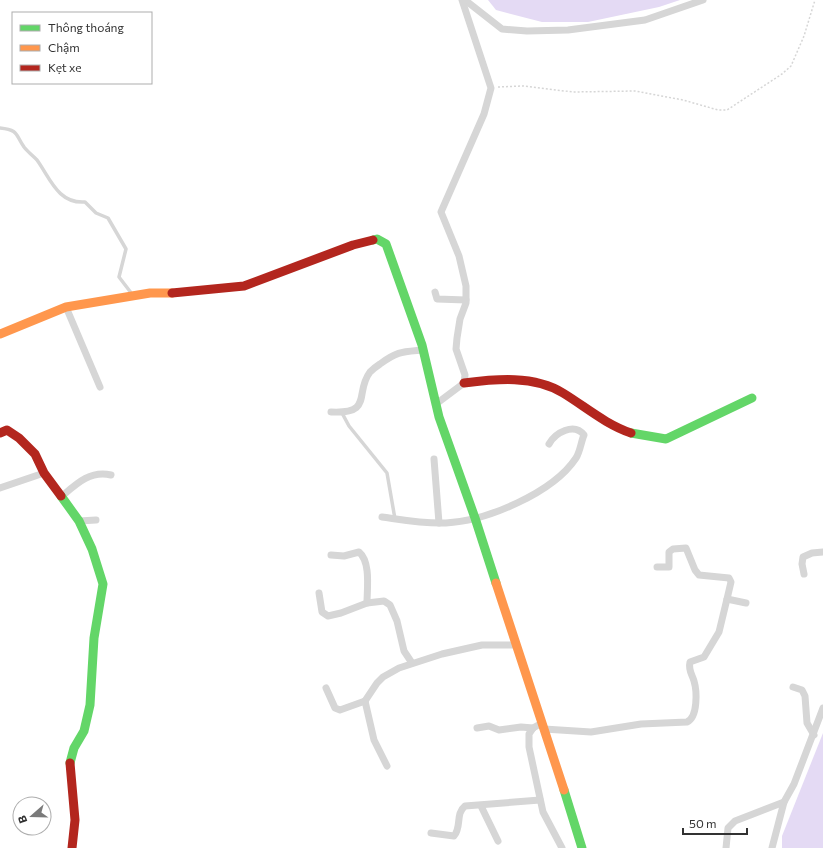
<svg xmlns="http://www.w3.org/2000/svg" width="823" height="848" font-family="Commissioner,sans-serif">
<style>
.water{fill:#e4daf4}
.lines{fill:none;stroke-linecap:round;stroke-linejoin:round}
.path{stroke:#d6d6d6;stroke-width:1.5;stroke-dasharray:2 2;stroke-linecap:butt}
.lane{stroke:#d6d6d6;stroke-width:3.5}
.street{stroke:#d6d6d6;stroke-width:7}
.fast{stroke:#63d668;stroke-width:9}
.slow{stroke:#ff974d;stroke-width:9}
.jam{stroke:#b3261e;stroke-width:9}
</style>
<rect width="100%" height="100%" fill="#fff"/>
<g class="water">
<polygon points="488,0 680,0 659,7 588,22 542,22 496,10"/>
<polygon points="823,733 823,848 782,848 782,836"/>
</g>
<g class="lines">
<polyline class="path" points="498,87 523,86 573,92 635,91 683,100 718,110 727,110 782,74 791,66 804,36 815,0"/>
<g class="lane">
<path d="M0 128C19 130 15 134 24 147 28 152 33 156 37 160 50 178 58 204 85 202L96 213 108 218 126 249 119 277 132 294"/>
<polyline points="342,413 349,426 387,473 395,519"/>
</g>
<g class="street">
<polyline points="465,0 502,29 527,31 568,30 645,20 703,0"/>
<polyline points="435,292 437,299 466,300"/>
<polyline points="66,307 100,387"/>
<polyline points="436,404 464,383 465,375 456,349 457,338 460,319 466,303 466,286 459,256 441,212 484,114 491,88 462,0"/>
<path d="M331 412C374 414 354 393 370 372 373 369 377 366 380 364 398 351 402 352 423 350"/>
<polyline points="434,459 439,523"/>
<polyline points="0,488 44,473"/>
<path d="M61 497C76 484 90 470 111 475"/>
<path d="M382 517C403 520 424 524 446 523 486 521 553 493 576 458 580 452 581 442 584 435 574 422 555 433 549 444"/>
<polyline points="79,521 96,520"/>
<path d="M331 555 344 556 359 552C371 562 367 589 367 603"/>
<polyline points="657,567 669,567 669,552 673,549 686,548 695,570 699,575 729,578 731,582 727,599"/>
<polyline points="804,574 802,564 803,557 812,553 823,552"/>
<polyline points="319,593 322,612 328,616 341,613 367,603 384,601 390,605 397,621 404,651 412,663"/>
<polyline points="793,687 802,690 805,696 807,723 814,735"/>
<polyline points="326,688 335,708 340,710 365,701 377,683 383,677 399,668 442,654 482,645 515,645"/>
<polyline points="365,701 374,740 387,766"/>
<polyline points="542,723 533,728 529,734 529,747 543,812 562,848"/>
<polyline points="477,728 489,726 499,730 521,727 533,728"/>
<path d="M544 729 591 732 641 724 687 722C698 717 697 691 694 681 692 674 688 670 690 662L704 657 719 632 727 599 746 603"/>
<polyline points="481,806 498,841"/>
<path d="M431 833 454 836C462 827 455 814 465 806L540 800"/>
<polyline points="726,848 728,828 735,821 784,802 794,784 823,708"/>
<polyline points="772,848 784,802"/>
</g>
<g class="fast">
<polyline points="373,240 377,239 386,244 422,345 439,417 475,518 496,583"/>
<polyline points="631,433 666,439 752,398"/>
<polyline points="61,496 79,521 92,549 103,584 94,638 90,705 84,731 74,748 70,763"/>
<polyline points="564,790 582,848"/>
</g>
<g class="slow">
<polyline points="0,334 66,307 150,293 172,293"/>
<polyline points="496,583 564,790"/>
</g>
<g class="jam">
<polyline points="172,293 244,286 353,245 373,240"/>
<path d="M464 383C496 379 534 375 563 393 586 407 605 424 631 433"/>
<polyline points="0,433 7,430 19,438 35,454 44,473 61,496"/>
<polyline points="70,763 75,820 72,848"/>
</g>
</g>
<rect x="12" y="12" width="140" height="72" fill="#ffffff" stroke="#adadad"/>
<rect x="20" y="25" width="20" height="6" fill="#63d668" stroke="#adadad"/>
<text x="48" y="32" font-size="12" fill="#323232">Thông thoáng</text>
<rect x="20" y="45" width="20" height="6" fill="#ff974d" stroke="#adadad"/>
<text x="48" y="52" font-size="12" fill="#323232">Chậm</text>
<rect x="20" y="65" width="20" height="6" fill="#b3261e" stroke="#adadad"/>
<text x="48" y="72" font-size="12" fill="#323232">Kẹt xe</text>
<g transform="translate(32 816) rotate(250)"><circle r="19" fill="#ffffff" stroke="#adadad"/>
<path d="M0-3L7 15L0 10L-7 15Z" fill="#7a7a7a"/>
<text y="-6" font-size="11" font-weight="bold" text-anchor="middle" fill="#323232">B</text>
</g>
<path d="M683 828v6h64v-6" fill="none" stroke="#323232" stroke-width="2"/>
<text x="689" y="828" font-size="12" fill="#323232" stroke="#ffffff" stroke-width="3" paint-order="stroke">50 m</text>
</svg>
